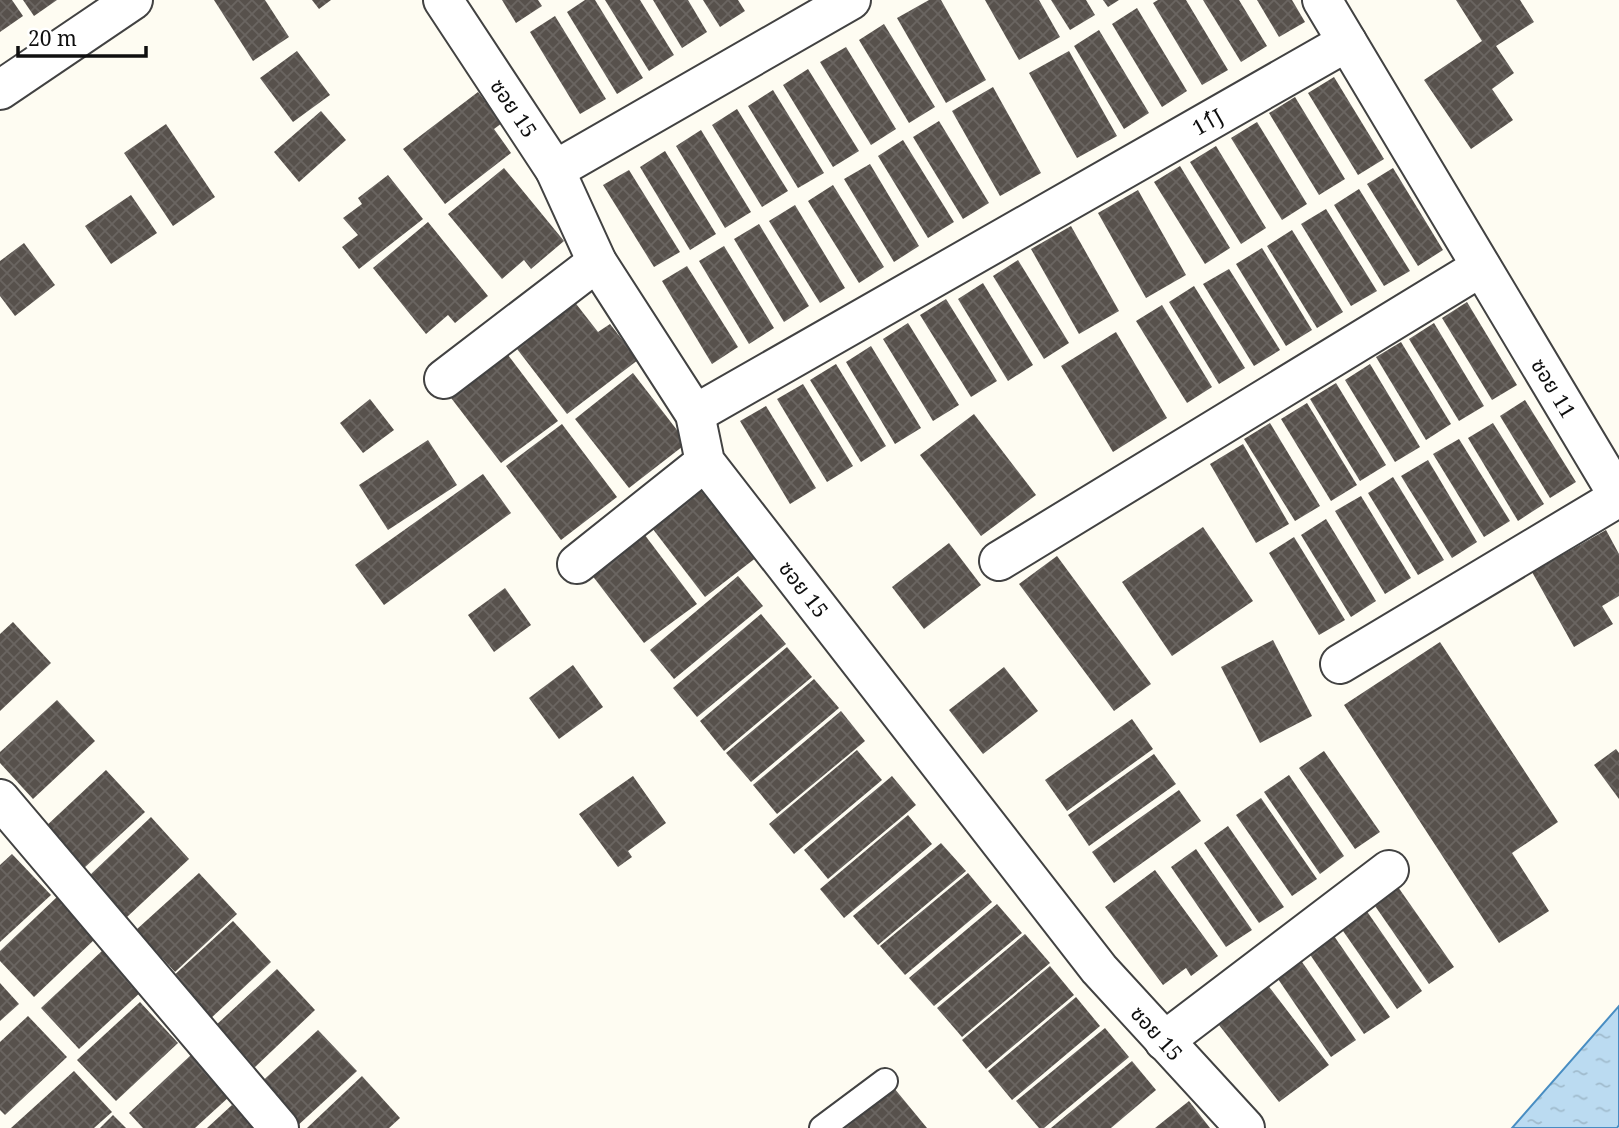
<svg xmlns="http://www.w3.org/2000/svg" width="1619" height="1128" font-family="'Noto Serif','Noto Sans Thai',serif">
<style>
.water{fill:url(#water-ripples);stroke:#488dc2;stroke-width:2}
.building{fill:url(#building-cross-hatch)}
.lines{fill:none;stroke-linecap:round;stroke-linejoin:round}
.service-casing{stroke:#424242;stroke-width:28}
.minor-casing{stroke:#424242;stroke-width:42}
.service{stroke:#fff;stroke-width:24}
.minor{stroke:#fff;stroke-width:38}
.labels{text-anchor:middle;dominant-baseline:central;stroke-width:7;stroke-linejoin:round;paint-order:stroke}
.street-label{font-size:21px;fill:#0f0f0f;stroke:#fff}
</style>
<defs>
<pattern id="water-ripples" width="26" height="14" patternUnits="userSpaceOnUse" patternTransform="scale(1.75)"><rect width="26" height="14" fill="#bbdbf1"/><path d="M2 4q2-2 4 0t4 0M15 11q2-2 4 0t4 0" fill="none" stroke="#a0bbcd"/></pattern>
<pattern id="building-cross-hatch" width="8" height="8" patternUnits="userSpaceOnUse" patternTransform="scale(1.75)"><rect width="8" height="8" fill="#57514c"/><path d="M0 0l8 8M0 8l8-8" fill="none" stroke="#6a6561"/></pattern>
</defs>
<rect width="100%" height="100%" fill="#fefcf2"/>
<polygon class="water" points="1619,1006 1619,1125 1617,1128 1512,1128"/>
<g class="building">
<polygon points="0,0 12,0 23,16 0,32"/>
<polygon points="23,0 57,0 34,16"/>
<polygon points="214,0 265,0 289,37 253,61"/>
<polygon points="312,0 331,0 319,9"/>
<polygon points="502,0 538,0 542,6 516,23"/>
<polygon points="585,0 595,0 643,78 617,94 567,12"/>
<polygon points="605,0 640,0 674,55 649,71"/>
<polygon points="653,0 688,0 707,32 682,48"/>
<polygon points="703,0 738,0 745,11 720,27"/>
<polygon points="929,0 941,0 986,80 946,103 897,18"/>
<polygon points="985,0 1039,0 1060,37 1019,60"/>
<polygon points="1051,0 1086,0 1095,15 1070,30"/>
<polygon points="1103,0 1119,0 1108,7"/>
<polygon points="1158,0 1186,0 1228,70 1202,85 1153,3"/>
<polygon points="1203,0 1239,0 1267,46 1241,62"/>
<polygon points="1257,0 1292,0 1305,22 1279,37"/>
<polygon points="1456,0 1520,0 1534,22 1496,46 1514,73 1492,89 1513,120 1471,149 1424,80 1482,41"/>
<polygon points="1137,8 1187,91 1162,107 1112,24"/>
<polygon points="555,16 606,99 580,114 530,32"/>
<polygon points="884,24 935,107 909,123 859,40"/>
<polygon points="1099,30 1149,113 1124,129 1074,46"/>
<polygon points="846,47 896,129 871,145 820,62"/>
<polygon points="297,51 330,95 293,122 260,78"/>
<polygon points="1069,51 1117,136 1077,158 1029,73"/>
<polygon points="808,69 859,151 833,167 783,85"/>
<polygon points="1334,77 1384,159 1358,175 1308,93"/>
<polygon points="993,87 1041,173 1000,196 952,111"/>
<polygon points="773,90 824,173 798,188 748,106"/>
<polygon points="478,92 502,123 494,129 511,153 445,204 403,149"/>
<polygon points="1295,97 1345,179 1319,195 1269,113"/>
<polygon points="737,109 788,191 762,207 712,125"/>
<polygon points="321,111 346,140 299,182 274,152"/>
<polygon points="939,121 989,203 963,219 913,137"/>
<polygon points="1257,122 1307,204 1282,220 1231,138"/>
<polygon points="166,124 215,197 173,226 124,153"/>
<polygon points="701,130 751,212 725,228 676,146"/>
<polygon points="903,140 954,222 928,238 878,156"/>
<polygon points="1216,146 1266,228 1241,244 1190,162"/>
<polygon points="665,151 716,234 690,250 640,167"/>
<polygon points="870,164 919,246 894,262 844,179"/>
<polygon points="1180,166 1230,248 1205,264 1154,182"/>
<polygon points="504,168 564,241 531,269 524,260 502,279 448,214"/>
<polygon points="1393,168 1443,250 1418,266 1367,184"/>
<polygon points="629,170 680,252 654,267 603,185"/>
<polygon points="388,175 423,219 359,269 342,247 358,235 343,218 362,204 358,198"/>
<polygon points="833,185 884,267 859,283 808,201"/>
<polygon points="1359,189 1410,271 1384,286 1334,205"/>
<polygon points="1138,190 1186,275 1146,298 1098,213"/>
<polygon points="131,195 157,233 111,264 85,226"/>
<polygon points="795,205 845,288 820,303 769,221"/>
<polygon points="1326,209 1377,291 1351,306 1301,224"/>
<polygon points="428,222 488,296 455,323 448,315 426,334 373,268"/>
<polygon points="759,224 809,306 784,322 734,239"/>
<polygon points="1071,226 1119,311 1079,334 1031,249"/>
<polygon points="1292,230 1343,312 1317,328 1267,246"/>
<polygon points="24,243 55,285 15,316 0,296 0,261"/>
<polygon points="724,246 774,328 749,344 699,261"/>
<polygon points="1262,248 1312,330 1286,346 1236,264"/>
<polygon points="1018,260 1069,343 1044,359 993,276"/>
<polygon points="687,266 738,347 712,364 662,281"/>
<polygon points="1229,269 1280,350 1254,366 1203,284"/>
<polygon points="983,283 1033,365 1008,381 958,299"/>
<polygon points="1194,286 1245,368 1219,384 1169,302"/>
<polygon points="570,296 598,332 610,324 638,360 567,414 514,345"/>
<polygon points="946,299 997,381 971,397 920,315"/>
<polygon points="1467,302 1517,385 1492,400 1442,318"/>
<polygon points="1162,305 1212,387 1187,403 1136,321"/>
<polygon points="908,323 959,405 933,421 883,339"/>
<polygon points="1434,323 1484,406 1459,421 1409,339"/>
<polygon points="1116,332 1167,418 1113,452 1061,366"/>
<polygon points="1401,342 1451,424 1426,440 1376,357"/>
<polygon points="871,346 921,428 895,444 846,362"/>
<polygon points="502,347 558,421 501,463 448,394"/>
<polygon points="836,364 886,446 861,462 810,380"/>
<polygon points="1370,364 1420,447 1395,462 1345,380"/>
<polygon points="633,373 687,443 629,488 575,419"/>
<polygon points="1336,383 1386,465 1360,481 1310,399"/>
<polygon points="803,384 853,466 827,482 777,399"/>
<polygon points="370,399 394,430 363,453 340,423"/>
<polygon points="1525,400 1576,482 1550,498 1500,416"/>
<polygon points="1307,403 1357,485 1331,501 1281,419"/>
<polygon points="766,406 816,488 790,504 740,421"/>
<polygon points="974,414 1036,495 981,536 920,455"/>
<polygon points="1270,423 1320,506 1295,521 1244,439"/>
<polygon points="1493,423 1544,504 1518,521 1468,438"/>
<polygon points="562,424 617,497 561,540 506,466"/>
<polygon points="1459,439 1510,521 1484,537 1433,454"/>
<polygon points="428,440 457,485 388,530 359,485"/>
<polygon points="1243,444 1289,524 1256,543 1210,464"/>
<polygon points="1428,460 1477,542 1452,558 1401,476"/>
<polygon points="483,474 511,513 384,605 355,565"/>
<polygon points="1393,477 1444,560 1418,575 1368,493"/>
<polygon points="701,484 757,557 705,597 649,524"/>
<polygon points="1361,496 1411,578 1385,594 1335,511"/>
<polygon points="1326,519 1376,601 1351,617 1301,535"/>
<polygon points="1203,527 1253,601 1172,656 1122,582"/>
<polygon points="641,530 697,604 644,643 588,570"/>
<polygon points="1606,530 1619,554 1619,596 1602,606 1613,624 1574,647 1532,572"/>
<polygon points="1294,537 1345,620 1319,635 1269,553"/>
<polygon points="949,543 981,585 924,629 892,587"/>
<polygon points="1057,556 1151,684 1114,711 1019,584"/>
<polygon points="738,576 763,606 674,679 650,650"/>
<polygon points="505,588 531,625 494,652 468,615"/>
<polygon points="761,614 786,644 697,717 673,688"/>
<polygon points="13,622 51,663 0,711 0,634"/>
<polygon points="1273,640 1312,716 1260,743 1221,667"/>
<polygon points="1440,642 1558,822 1512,853 1549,911 1499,943 1344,705"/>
<polygon points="787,647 812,677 724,751 700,721"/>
<polygon points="573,665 603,707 559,739 529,698"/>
<polygon points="1004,667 1038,711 983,754 949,710"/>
<polygon points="814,679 839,708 751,782 726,753"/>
<polygon points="57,700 95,741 33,799 0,763 0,752"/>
<polygon points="841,711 865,741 777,814 753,785"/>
<polygon points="1132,719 1153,749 1067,811 1045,780"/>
<polygon points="1616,749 1619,753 1619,799 1594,765"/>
<polygon points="857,750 882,780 794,854 769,824"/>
<polygon points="1324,751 1380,832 1355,849 1299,768"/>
<polygon points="1154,754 1176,784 1089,846 1068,815"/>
<polygon points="106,770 145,812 83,869 44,828"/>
<polygon points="1289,775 1344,856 1320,874 1264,792"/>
<polygon points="633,776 666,823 628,851 632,857 618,867 579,814"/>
<polygon points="892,776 916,805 828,879 804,850"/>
<polygon points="1179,790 1201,821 1114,883 1092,852"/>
<polygon points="1261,798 1317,879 1292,896 1236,815"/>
<polygon points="908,815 932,844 844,918 820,889"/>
<polygon points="151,817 189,859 127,917 89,876"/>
<polygon points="1228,826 1284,907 1259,923 1204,843"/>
<polygon points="941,843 966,871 878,945 853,916"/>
<polygon points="1196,849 1252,930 1226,947 1171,867"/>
<polygon points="12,854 51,895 0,942 0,865"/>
<polygon points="1155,870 1218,956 1191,976 1186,968 1163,985 1105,907"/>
<polygon points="199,873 237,914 175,972 136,930"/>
<polygon points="968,873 992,902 905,975 880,946"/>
<polygon points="1398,887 1454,967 1429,984 1373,903"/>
<polygon points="57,897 95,939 34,997 0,961 0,951"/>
<polygon points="997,904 1022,933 934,1006 909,978"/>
<polygon points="1366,910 1422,991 1397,1009 1341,928"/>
<polygon points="233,921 271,962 209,1020 170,979"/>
<polygon points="1025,934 1050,963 962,1037 937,1008"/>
<polygon points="1334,936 1390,1017 1364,1034 1309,953"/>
<polygon points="103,950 142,991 79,1049 41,1008"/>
<polygon points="1300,959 1356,1040 1331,1057 1276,976"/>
<polygon points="1050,966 1074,995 986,1069 962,1040"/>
<polygon points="277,969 315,1010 254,1068 215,1026"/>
<polygon points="1263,979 1329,1065 1279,1102 1219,1025 1243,1007 1237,999"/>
<polygon points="0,983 19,1004 0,1021"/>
<polygon points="1076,997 1100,1026 1012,1100 988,1071"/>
<polygon points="140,1002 178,1043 116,1101 77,1060"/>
<polygon points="28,1016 67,1057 5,1115 0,1110 0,1042"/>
<polygon points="1105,1028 1129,1057 1044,1128 1039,1128 1016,1101"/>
<polygon points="318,1030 357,1071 295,1128 256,1087"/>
<polygon points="191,1055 230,1096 195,1128 143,1128 129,1113"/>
<polygon points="1132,1061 1156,1090 1111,1128 1051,1128"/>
<polygon points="74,1071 112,1112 94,1128 11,1128"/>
<polygon points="362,1076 400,1118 389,1128 307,1128"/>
<polygon points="894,1088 927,1128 844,1128"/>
<polygon points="1189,1101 1210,1128 1155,1128"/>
<polygon points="232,1105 254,1128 207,1128"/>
<polygon points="113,1115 126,1128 100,1128"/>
</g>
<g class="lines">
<g class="service-casing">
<polyline id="service" points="822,1128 885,1081"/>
</g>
<g class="minor-casing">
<g id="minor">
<polyline points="443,0 555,170 597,262 695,414 705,462 1099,969 1245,1128"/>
<polyline points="1322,0 1619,497 1340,664"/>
<polyline points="0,90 133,0"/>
<polyline points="555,170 851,0"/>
<polyline points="444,379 597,262"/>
<path id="s1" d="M695 414 1347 42"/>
<polyline points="999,561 1481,267"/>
<polyline points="577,564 705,462"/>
<polyline points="0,799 279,1128"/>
<polyline points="1164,1041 1389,870"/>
</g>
</g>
<use href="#service" class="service"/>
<use href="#minor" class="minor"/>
</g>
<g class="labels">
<g class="street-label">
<text transform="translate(514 108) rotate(56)">ซอย 15</text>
<text stroke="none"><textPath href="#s1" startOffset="590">11๋J</textPath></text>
<text transform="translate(1554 388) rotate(59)">ซอย 11</text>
<text transform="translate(804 589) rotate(52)">ซอย 15</text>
<text transform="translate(1157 1033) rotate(48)">ซอย 15</text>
</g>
</g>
<path d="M18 46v10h128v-10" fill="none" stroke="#0f0f0f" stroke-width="3.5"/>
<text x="28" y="46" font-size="21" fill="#0f0f0f" stroke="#ffffff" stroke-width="5" paint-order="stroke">20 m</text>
</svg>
